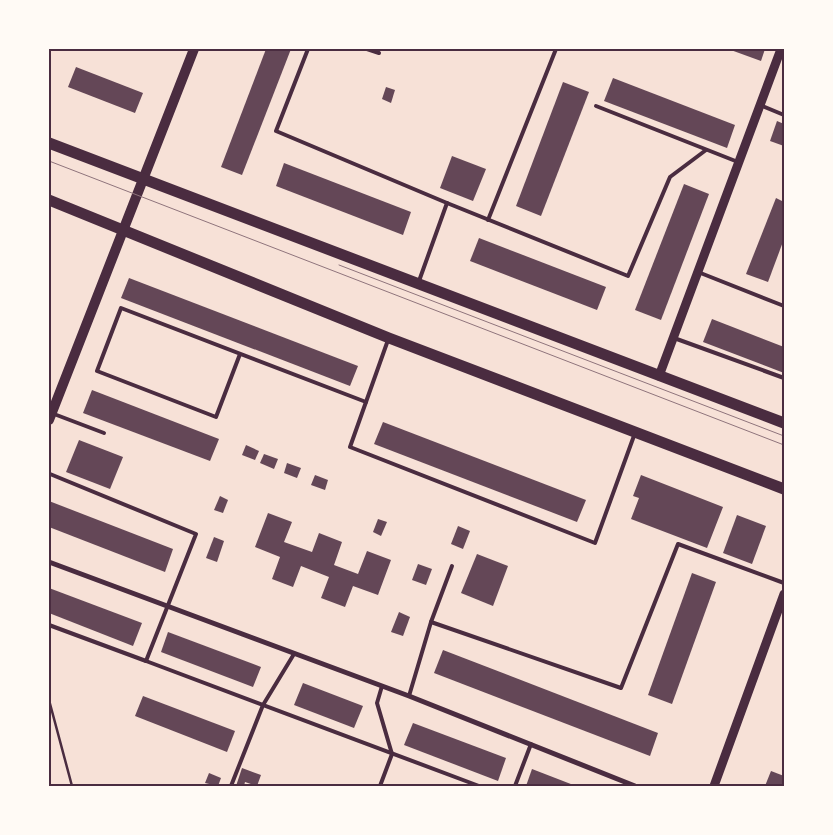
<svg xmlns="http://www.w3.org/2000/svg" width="833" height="835" font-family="Overpass,sans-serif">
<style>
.building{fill:#644757}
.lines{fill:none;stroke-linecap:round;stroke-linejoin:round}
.path{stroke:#4a2c40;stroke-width:2.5}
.service{stroke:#4a2c40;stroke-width:4}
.minor{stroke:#4a2c40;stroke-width:5}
.tertiary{stroke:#4a2c40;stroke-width:9}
.secondary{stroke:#4a2c40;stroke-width:10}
.primary{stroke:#4a2c40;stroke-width:11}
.tram{stroke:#8f747c;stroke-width:1}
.neatline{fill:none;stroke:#4a2c40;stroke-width:2}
</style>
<rect width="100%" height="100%" fill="#f7e1d7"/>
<g class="building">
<polygon points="266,49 291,49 242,175 221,167"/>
<polygon points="728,49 765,49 761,61"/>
<polygon points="76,67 143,93 135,113 68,87"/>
<polygon points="613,78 735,125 727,148 604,101"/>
<polygon points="563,82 589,92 541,216 516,206"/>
<polygon points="386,87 395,90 391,103 382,99"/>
<polygon points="777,121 784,124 784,146 770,141"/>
<polygon points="452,156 486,169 473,201 440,188"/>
<polygon points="284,163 411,212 403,235 276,186"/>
<polygon points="684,184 709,194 661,320 635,310"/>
<polygon points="776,198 784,202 784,239 768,282 746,274"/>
<polygon points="479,238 606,287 597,310 470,261"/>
<polygon points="129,278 358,366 350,386 121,298"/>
<polygon points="712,319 784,347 784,373 703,342"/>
<polygon points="92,390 219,439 210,461 83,413"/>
<polygon points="383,422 586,500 577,522 374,444"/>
<polygon points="79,440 123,457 110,489 66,472"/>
<polygon points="246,445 259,451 255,460 242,455"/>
<polygon points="264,454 278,459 274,469 260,463"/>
<polygon points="287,463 301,468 297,478 284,473"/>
<polygon points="315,475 328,480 325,490 311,485"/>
<polygon points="641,475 723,507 707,548 631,519 639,498 633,496"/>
<polygon points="220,496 228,500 223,513 214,510"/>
<polygon points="49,501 173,549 165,572 49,527"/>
<polygon points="268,513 292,522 284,542 312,552 319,533 342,542 334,565 358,574 367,551 391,560 378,595 353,586 345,607 321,598 329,577 301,566 293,587 272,579 280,557 255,547"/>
<polygon points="737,515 766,526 752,564 723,553"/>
<polygon points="378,519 387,522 381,536 373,532"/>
<polygon points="458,526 470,531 463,549 451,544"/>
<polygon points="214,537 224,541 217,562 206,558"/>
<polygon points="477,554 508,566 493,606 461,593"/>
<polygon points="418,564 432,569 426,585 412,580"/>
<polygon points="692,573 716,582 672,704 648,695"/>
<polygon points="49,588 142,623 133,646 49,613"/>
<polygon points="399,612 410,617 403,636 391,632"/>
<polygon points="168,632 261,667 253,687 161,652"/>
<polygon points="443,650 658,733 650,756 434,673"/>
<polygon points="303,683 363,706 354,728 294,705"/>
<polygon points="143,696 235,731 227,752 135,716"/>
<polygon points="413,723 506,758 498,781 404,745"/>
<polygon points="242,768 261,775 257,786 245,782 244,786 236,786"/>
<polygon points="532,769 576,786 526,786"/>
<polygon points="771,771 784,776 784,786 765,786"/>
<polygon points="209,773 221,778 218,786 205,783"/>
</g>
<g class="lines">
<polyline class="path" points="49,700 72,786"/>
<g class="service">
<polyline points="308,49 276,131 447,203 628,276 670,177 706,150"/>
<polyline points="367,49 379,53"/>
<polyline points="760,105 784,115"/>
<polyline points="596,106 738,162"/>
<polyline points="488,220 556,49"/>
<polyline points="698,272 784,306"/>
<polyline points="419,281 447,203"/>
<polyline points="674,338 784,378"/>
<polyline points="388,340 350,447 595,543 635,433"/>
<polyline points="240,354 216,417 97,371 121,308 366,402"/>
<polyline points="54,414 104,433"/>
<polyline points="431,622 621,688 678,544 784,583"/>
<polyline points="49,625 146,661 196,534 50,474"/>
<polyline points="146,661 479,786"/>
<polyline points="409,696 431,622 452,566"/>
<polyline points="231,786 263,705 294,654"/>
<polyline points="380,786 392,754 377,703 382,686"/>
<polyline points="515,786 531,744"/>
</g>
<polyline class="minor" points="49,562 409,696 635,786"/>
<g class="tertiary">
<polyline points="659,376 781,49"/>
<polyline points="714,786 784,594"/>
</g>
<polyline class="secondary" points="49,420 194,49"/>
<g class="primary">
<polyline points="49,143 784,423"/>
<polyline points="49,200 389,338 784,489"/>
</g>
<g class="tram">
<polyline points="49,161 784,445"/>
<polyline points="339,265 784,436"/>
</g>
</g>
<rect width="833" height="835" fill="none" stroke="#fffaf5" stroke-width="100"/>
<rect x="50" y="50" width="733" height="735" class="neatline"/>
</svg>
